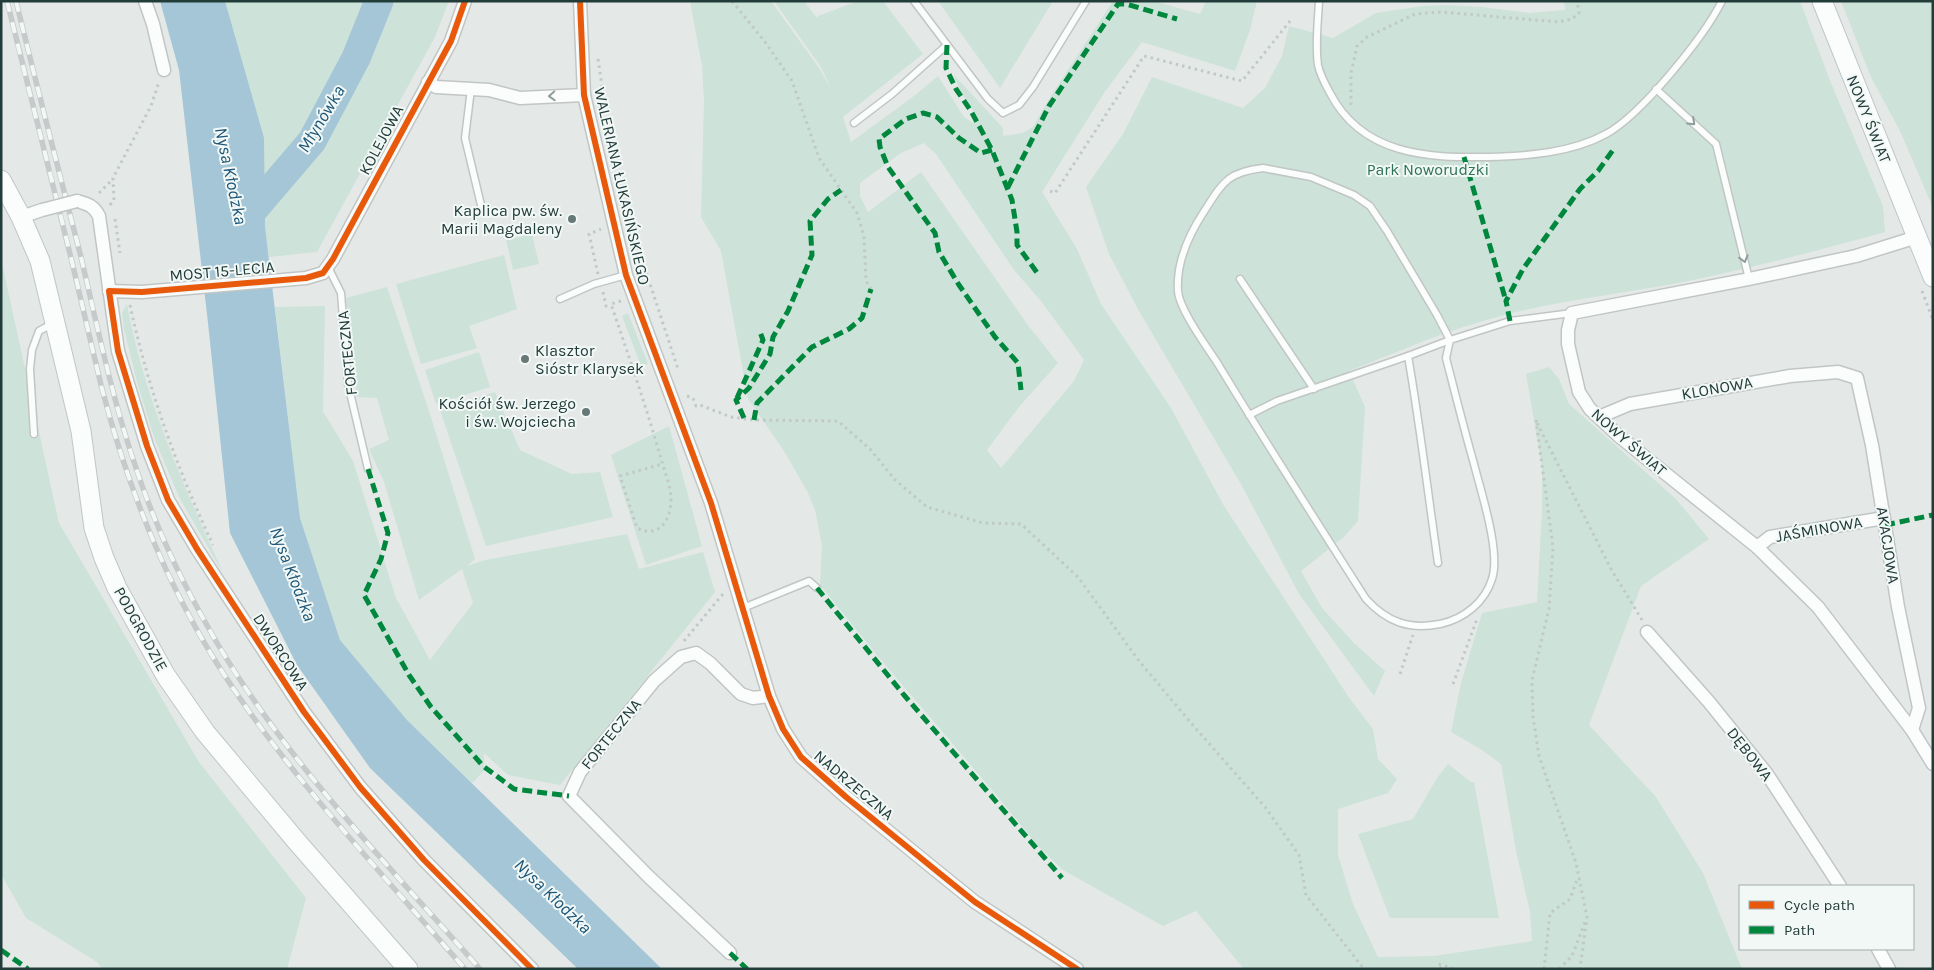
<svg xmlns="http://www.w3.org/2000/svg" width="1934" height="970" font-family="Karla,sans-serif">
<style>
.green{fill:#cde2d8;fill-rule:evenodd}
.water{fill:#a4c6d7}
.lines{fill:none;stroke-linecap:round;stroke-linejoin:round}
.river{stroke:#a4c6d7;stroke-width:29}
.lane-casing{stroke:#c1c6c5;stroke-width:9}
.street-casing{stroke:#c1c6c5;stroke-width:15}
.secondary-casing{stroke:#bfc7c5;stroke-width:21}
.path{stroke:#c1c9c8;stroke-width:3;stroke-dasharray:2.5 4;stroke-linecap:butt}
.lane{stroke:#fbfcfc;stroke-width:6}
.street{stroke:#fbfcfc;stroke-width:12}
.secondary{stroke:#fbfcfc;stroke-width:19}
.rail-casing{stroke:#c7caca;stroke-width:5.5}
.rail{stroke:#f2f8f6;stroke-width:4;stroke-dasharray:11;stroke-linecap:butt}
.street-bridge-casing{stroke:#c1c6c5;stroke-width:15;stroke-linecap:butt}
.street-bridge{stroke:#fbfcfc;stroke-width:12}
.quiet{stroke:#00873e;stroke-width:5;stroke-dasharray:10 5;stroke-linecap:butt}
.cycleway-casing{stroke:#f2f8f6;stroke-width:9}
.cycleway{stroke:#e8590c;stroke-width:6}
.oneway{stroke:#8e9c9b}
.poi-dot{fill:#667977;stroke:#f2f8f6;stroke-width:2}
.labels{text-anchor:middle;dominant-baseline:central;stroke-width:4;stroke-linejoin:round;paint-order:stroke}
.street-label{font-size:16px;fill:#223c3a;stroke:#f2f8f6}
.park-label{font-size:16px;fill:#2c7355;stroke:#f2f8f6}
.poi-label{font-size:16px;fill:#223c3a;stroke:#f2f8f6;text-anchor:end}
.water-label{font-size:18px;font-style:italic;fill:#1c5678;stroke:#f2f8f6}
</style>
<rect width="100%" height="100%" fill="#e4e9e8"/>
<g class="green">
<polygon points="225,1 449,1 435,37 317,252 269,257 230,21"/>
<path d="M690 1H771L819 68 831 89 821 67 774 1H804L817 18 818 16 858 1H883L923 54 843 117 851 142 914 96 938 76 964 117 973 123 974 112 960 90 954 75 1003 128V136L1023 133 1033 127 1049 99 1113 1H1153L1200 14 1206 1H1257L1250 30 1235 71 1142 42 1104 93 1042 192 1077 249 1101 304 1171 408 1224 506 1350 699 1373 729 1378 759 1397 779 1388 793 1338 809V855L1353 904 1378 957 1434 956 1532 941 1530 912 1516 851 1501 764 1482 750 1451 732 1461 683 1482 613 1537 602 1542 510V467L1526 374 1549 367 1559 379 1569 404 1676 499 1709 539 1641 586 1589 725 1656 797 1703 873 1742 969H1244L1196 911 1163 926 1063 870 1038 846 993 791 876 654 820 585 822 545 815 510 807 491 784 451 748 399 721 251 701 217 704 100 702 66ZM924 143 936 154 1014 270 1041 301 1084 360 1074 381 1001 468 987 450 1019 407 1058 363 1027 324 921 172 868 212 860 196V183L901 153Z"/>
<polygon points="938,1 1053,1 1000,88"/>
<path d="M1564 1H1800L1831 83 1883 206 1885 232C1818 251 1751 268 1683 282 1617 295 1548 301 1483 321 1437 334 1393 354 1349 371L1365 407 1358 521 1344 537 1301 571 1322 608 1354 643 1385 671 1374 696 1299 594 1242 486 1139 311 1109 254 1086 187 1123 134 1152 77 1243 108 1265 88 1282 56 1289 26 1333 38 1376 13 1423 6 1447 5 1482 7 1529 13 1565 10Z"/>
<polygon points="1841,1 1933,1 1933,208 1901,133 1870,75"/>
<polygon points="532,234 539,264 513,270 506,240"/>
<polygon points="504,255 517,309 469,326 477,348 421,364 396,284"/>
<polygon points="1,259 59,523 199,762 306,898 287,969 102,969 97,962 26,918 1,874"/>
<polygon points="387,287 429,411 475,559 467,566 485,560 627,534 639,569 703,552 715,592 560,785 508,775 484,753 484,771 472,783 407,720 340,640 300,518 275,307 325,306 323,411 353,461 396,598 430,660 473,603 462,569 419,600 384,482 369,449 389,440 377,398 357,397 346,298"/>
<path d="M127 304C144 398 184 486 223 573L179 497 155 440 137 382 124 329 122 313Z"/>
<polygon points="628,313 648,364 641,366 622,316"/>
<polygon points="479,352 490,387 436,404 425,370"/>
<polygon points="495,392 520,450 572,474 600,472 613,517 486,546 440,410"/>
<polygon points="669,426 702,546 646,565 611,455"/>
<polygon points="1448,764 1471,782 1474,782 1499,918 1390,918 1358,834 1413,819 1437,778"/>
</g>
<polygon class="water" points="160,1 225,1 264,138 265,227 300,518 340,640 407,720 662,969 578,969 370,768 297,665 230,533 208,323 179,70"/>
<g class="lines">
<polyline class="river" points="242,223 312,141 356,58 379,1"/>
<g class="lane-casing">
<g id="lane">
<polyline points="914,1 988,99 1003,113 1019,105 1033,87 1086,1"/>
<path d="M1319 1C1318 22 1315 44 1318 65 1320 75 1325 84 1330 93 1362 155 1427 158 1488 157 1527 156 1571 153 1606 134 1641 115 1704 37 1722 1"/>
<polyline points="471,89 465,138 481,205"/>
<polyline points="1656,89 1716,144 1749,279"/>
<polyline points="854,123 892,94 947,45"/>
<path d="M1263 168 1311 177 1354 195 1370 206 1387 231 1437 315 1450 340 1446 358C1455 393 1464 429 1474 464 1481 492 1501 552 1492 579 1485 602 1464 619 1440 624 1409 630 1387 622 1366 599 1316 521 1266 443 1218 364 1207 347 1179 309 1178 291 1176 261 1189 234 1205 210 1223 182 1228 172 1263 168Z"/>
<polyline points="328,267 341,293 348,384 368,469"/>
<polyline points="1240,279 1314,389"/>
<polyline points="560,299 594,284 626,275"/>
<polyline points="1249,415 1277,401 1408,356"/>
<polyline points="34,434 30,369 32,350 39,331 52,324"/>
<path d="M1438 563C1428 494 1420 425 1408 356L1450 340 1510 321 1572 313"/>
<polyline points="743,608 809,581 817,588"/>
</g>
</g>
<g class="street-casing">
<g id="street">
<polyline points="145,1 153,24 164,70"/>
<polyline points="580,1 584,95 626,275 711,503 769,696 783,729 801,757 846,797 933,868 975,902 1077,969"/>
<polyline points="428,82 436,87 489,90 520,98 584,95"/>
<path d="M77 201C88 204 94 206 99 216L118 351 147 446 168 500 197 549 304 712 360 787 424 860 532 969"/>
<polyline points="21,217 42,210"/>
<polyline points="1917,237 1856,256 1749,279 1572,313 1568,330 1568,344 1579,392 1590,409 1620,437 1757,547 1818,607 1912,730 1933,764"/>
<polyline points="109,291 142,292 306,278 323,273 333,259 451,41 465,1"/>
<polyline points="1599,417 1630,404 1790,376 1838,372 1857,378 1872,445 1898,607 1919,708 1912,730"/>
<polyline points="1757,547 1770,537 1884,518"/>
<polyline points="1647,632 1709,702 1767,774 1840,886"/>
<polyline points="1878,949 1889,969"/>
<polyline points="730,953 649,877 569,796 580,772 654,681 681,657 696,653 710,663 741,694 753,698 769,696"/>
</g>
</g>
<g class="secondary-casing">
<g id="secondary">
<polyline points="1822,1 1933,277"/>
<polyline points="1,180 21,217 40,261 81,431 94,528 104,558 117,588 166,676 205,732 298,843 408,969"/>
</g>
</g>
<g class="path">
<polyline points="732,1 765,42 792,81 819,158 857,213 864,236 866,281 871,289"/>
<polyline points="598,59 609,132"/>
<polyline points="1351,105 1351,73 1357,46 1367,37 1415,14 1441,12 1559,22 1572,19 1579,13 1577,1"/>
<polyline points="1050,191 1055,193 1144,56 1242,81 1290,21"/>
<polyline points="99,193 113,179"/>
<polyline points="110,205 114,200 113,178 151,106 159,82"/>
<polyline points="115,219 120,253"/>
<polyline points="630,223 678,369"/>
<polyline points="598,274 589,234 601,229"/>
<polyline points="1922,291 1933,320"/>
<polyline points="603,292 606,306 611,304"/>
<path d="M621 301 611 304C629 357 647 409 662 462 665 473 671 487 671 499 671 520 659 539 637 528L620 476 662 464"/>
<path d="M130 305C148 389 177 468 213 545"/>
<polyline points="687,396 693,398 696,406 700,405 731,417 754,420 838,421 871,450 894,479 927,507 983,523 1021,524 1078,577 1139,661 1191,723 1265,807 1299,855 1306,895 1364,969"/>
<polyline points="1536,420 1553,547 1549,609 1532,680 1533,717 1539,756 1576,863 1587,917 1580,969"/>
<polyline points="1537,423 1611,569 1642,620"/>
<polyline points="684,641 723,594"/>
<polyline points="1400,674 1413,635"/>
<polyline points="1453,684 1477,619"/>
<polyline points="1441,969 1438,964 1455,969"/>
<polyline points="1544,969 1550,913 1570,899 1578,877"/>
<polyline points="1559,969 1572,956 1585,922"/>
</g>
<use href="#lane" class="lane"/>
<use href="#street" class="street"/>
<use href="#secondary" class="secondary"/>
<g class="rail-casing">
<g id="rail">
<path d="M7 1C28 88 51 175 72 262 82 303 91 344 101 385 126 482 163 577 216 662 285 772 380 871 465 969"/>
<path d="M16 1C37 87 59 172 81 257 97 325 111 393 133 459 151 515 175 569 204 620 275 750 382 858 480 969"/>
</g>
</g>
<use href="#rail" class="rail"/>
<g class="street-bridge-casing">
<polyline id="street-bridge" points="42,210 77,201"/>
</g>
<use href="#street-bridge" class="street-bridge"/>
<g class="quiet">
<polyline points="947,45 946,68 956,89 971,111 992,150 1012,200 1017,232 1017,245 1038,274"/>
<polyline points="992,150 981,153 959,138 937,117 923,113 906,119 879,139 880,147 888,167 935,233 939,252 959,285 995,337 1018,363 1021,390"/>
<polyline points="1464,157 1506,301"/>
<polyline points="1008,187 1049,106 1118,4 1126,4 1177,19"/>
<polyline points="1510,321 1506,301 1523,269 1580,189 1598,171 1613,150"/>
<polyline points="737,398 763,340 760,332"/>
<polyline points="744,418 736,400 749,388 770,354 773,337 788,311 812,255 810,221 828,199 841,190"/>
<polyline points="754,420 757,403 812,347 849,329 862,318 871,289"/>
<polyline points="368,469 388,533 381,559 364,595 409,675 431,707 483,766 514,789 569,796"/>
<polyline points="1885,525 1933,515"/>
<polyline points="817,588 904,695 1062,878"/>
<polyline points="1,950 28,969"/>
<polyline points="730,953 747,969"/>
</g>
<g class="cycleway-casing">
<g id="cycleway">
<polyline points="465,1 451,41 333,259 323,273 306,278 142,292 109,291 118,351 147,446 168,500 197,549 304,712 360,787 424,860 532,969"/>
<polyline points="580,1 584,95 626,275 711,503 769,696 783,729 801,757 846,797 933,868 975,902 1077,969"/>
</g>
</g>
<use href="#cycleway" class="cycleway"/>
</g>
<defs><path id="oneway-chevron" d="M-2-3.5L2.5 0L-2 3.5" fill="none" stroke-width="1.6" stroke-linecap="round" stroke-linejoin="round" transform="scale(1.25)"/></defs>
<g class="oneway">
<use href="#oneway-chevron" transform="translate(552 96) rotate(177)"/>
<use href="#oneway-chevron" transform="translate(1692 122) rotate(43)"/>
<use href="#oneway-chevron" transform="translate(1744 259) rotate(75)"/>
</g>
<g class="poi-dot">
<circle cx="572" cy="219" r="5"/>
<circle cx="525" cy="359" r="5"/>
<circle cx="586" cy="412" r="5"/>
</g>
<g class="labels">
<g class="street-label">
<text transform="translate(1869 119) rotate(68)">NOWY ŚWIAT</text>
<text transform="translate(381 140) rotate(-62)">KOLEJOWA</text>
<text transform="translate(622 186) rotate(77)">WALERIANA ŁUKASIŃSKIEGO</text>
<text transform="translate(222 271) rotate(-5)">MOST 15-LECIA</text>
<text transform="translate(347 353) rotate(-96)">FORTECZNA</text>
<text transform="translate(1717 388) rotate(-10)">KLONOWA</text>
<text transform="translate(1629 442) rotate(41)">NOWY ŚWIAT</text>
<text transform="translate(1819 529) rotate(-10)">JAŚMINOWA</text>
<text transform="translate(1888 545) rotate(81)">AKACJOWA</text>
<text transform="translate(141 629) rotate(61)">PODGRODZIE</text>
<text transform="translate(281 652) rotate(57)">DWORCOWA</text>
<text transform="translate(611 734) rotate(-51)">FORTECZNA</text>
<text transform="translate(1750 754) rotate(52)">DĘBOWA</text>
<text transform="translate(854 785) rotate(40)">NADRZECZNA</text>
</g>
<g class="park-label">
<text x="1428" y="169">Park Noworudzki</text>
</g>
<g class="poi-label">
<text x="562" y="210">Kaplica pw. św.<tspan x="562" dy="18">Marii Magdaleny</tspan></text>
<text x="535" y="350" text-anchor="start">Klasztor<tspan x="535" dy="18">Sióstr Klarysek</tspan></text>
<text x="576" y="403">Kościół św. Jerzego<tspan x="576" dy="18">i św. Wojciecha</tspan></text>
</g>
<g class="water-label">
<text transform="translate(321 119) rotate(-59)">Młynówka</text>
<text transform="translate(231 176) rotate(78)">Nysa Kłodzka</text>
<text transform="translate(293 574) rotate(69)">Nysa Kłodzka</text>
<text transform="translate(553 896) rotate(44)">Nysa Kłodzka</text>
</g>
</g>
<rect width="1934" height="970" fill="none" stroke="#223c3a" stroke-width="5"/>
<rect x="1739" y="885" width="175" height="65" fill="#f2f8f6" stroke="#9fadab"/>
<rect x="1749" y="901" width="25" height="8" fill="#e8590c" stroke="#9fadab"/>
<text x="1784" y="910" font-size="15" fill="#223c3a">Cycle path</text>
<rect x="1749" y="926" width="25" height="8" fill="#00873e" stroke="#9fadab"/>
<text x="1784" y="935" font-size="15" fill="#223c3a">Path</text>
</svg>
